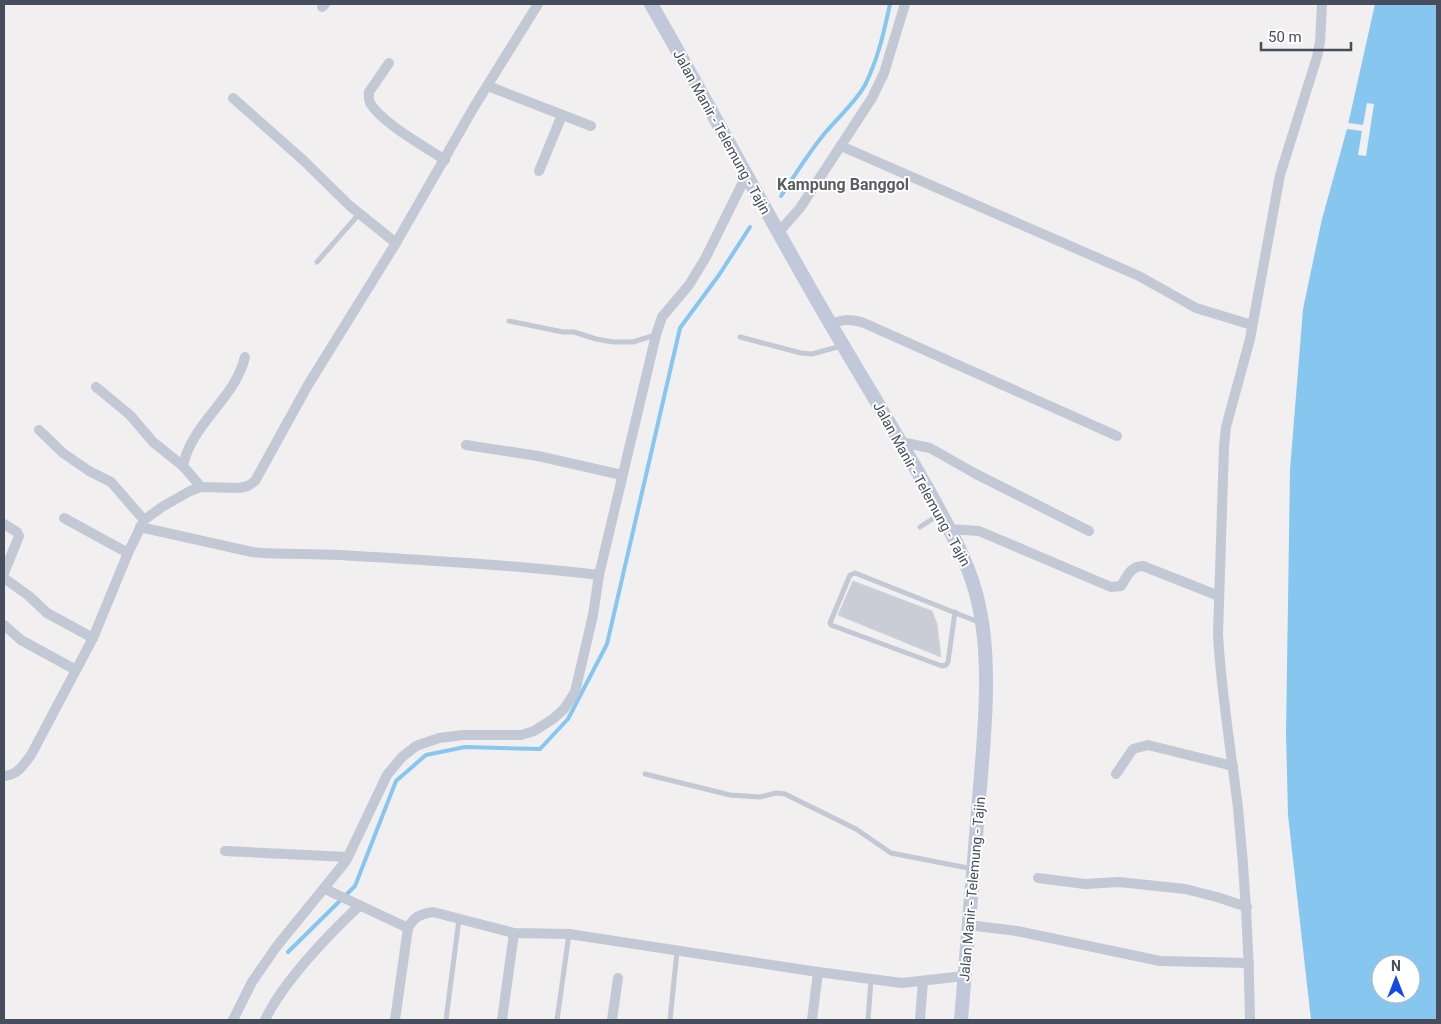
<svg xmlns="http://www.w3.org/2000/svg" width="1441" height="1024" font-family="Roboto,sans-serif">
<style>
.water{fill:#87c7ef;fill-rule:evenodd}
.pier{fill:#f1efef}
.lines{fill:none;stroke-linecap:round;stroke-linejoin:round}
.stream{stroke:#87c7ef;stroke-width:4}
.building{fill:#cacdd5;stroke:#d2d3db}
.lane{stroke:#c2c8d4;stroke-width:5}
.street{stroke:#c2c8d4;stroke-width:10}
.secondary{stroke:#c1c8d9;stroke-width:14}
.labels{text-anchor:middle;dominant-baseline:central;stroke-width:4;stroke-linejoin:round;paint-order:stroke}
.street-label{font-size:14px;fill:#464e5d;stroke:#fff}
.quarter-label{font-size:16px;font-weight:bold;fill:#5b5d64;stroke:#fff}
</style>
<rect width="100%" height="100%" fill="#f1efef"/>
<path class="water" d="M1375 4H1437V1020H1311L1288 815 1286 733 1290 470 1303 309 1322 219 1347 129ZM1381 964H1411V994H1381Z"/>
<polygon class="pier" points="1367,103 1374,104 1366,156 1358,155 1362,131 1347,129 1348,123 1363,125"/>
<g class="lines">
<g class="stream">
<path d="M781 196C795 175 809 152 825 133 838 117 855 103 865 85 878 59 884 32 890 4"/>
<polyline points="288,952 355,886 396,781 426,755 465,747 540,749 568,719 607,644 680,328 719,275 750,227"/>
</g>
</g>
<polygon class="building" points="853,581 932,611 937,624 941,657 838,615"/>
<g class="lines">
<g class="lane">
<polyline points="317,262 359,214"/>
<polyline points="509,321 563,332 574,332 596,339 613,342 633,342 655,335"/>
<polyline points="740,337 801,353 812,354 841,346"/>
<polyline points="920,527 940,514"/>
<polyline points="955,612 948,662 946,665 942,666 831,625 830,623 850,575 855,573 981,623"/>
<polyline points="645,774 730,795 760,797 776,793 785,794 856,829 891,853 973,869"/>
<polyline points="446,1020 459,919"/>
<polyline points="557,1020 569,934"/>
<polyline points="670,1020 677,951"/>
<polyline points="868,1020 871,979"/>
</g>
<g class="street">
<polyline points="322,7 325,4"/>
<path d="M389 63 369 92C369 96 368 99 370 103 382 123 424 146 445 160"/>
<polyline points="488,86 591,126"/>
<polyline points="233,98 303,160 350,206 396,243"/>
<polyline points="841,146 1139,276 1196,308 1252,325"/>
<polyline points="539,171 562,115"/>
<polyline points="778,233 800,208 872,98 884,73 905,4"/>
<path d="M831 324C843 319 851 319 864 323L1117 436"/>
<polyline points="96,387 130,415 153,442 183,466"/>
<polyline points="39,430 63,453 89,471 111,482 144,520"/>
<polyline points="901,442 930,448 976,474 1089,531"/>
<polyline points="466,445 538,456 622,475"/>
<path d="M201 487 183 466C191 424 235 399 245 357"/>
<polyline points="64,518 128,553"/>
<polyline points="4,524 17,532 19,536 4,573"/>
<path d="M140 527 252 552C281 555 310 553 340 555 426 560 513 565 599 575"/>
<path d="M949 529 979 531 1111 587 1121 586C1127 576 1131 566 1143 566L1219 596"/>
<polyline points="4,578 29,596 47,613 93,638"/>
<polyline points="4,625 21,640 76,670"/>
<polyline points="1116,774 1133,749 1148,745 1233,766"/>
<path d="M4 776C18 775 23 765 31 755L93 638 128 553 144 520 162 507 190 491 201 487 239 488 248 486 255 481 308 385 396 243 474 107 538 4"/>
<polyline points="225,851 348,857"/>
<polyline points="1038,878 1085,884 1119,882 1185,889 1217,897 1247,907"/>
<polyline points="325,889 408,928"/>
<polyline points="968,925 1017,931 1160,961 1249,963"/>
<polyline points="233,1020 252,982 277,946 346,861 387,775 402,757 416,746 439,738 463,735 521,735 534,731 553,719 564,709 575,692 593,615 599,575 656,335 662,317 689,285 706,257 746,176"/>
<path d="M265 1020C283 982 328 935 359 906"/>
<path d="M395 1020 408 928C414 917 420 914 433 912L514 933 569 934 818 972 871 979 902 983 964 976"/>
<polyline points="502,1020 514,933"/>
<polyline points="612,1020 618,978"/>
<polyline points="812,1020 818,972"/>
<polyline points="920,1020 923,981"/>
<path d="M1250 1020C1249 949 1245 878 1238 808 1231 750 1221 692 1218 634L1224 447 1226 427 1250 339 1280 175 1317 57 1320 42 1322 4"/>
</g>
<path class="secondary" d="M651 4C716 117 777 234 844 347 873 396 903 445 931 495 950 530 971 566 979 606 992 665 984 739 979 799 973 873 967 947 961 1020"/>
</g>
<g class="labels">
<g class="street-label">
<text transform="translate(722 132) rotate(61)">Jalan Manir - Telemung - Tajin</text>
<text transform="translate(922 484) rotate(61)">Jalan Manir - Telemung - Tajin</text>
<text transform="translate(972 889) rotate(-85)">Jalan Manir - Telemung - Tajin</text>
</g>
<g class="quarter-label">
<text x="843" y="184">Kampung Banggol</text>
</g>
</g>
<rect width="1441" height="1024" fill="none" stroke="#464e5d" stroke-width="10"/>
<g transform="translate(1396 979)"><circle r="24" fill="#ffffff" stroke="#b5b8be"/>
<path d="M0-4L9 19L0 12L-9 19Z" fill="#1249e8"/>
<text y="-8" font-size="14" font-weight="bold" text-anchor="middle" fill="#464e5d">N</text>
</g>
<path d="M1261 42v8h90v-8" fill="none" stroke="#464e5d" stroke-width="2.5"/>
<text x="1268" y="42" font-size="15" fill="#464e5d" stroke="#ffffff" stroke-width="4" paint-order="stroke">50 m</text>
</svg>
